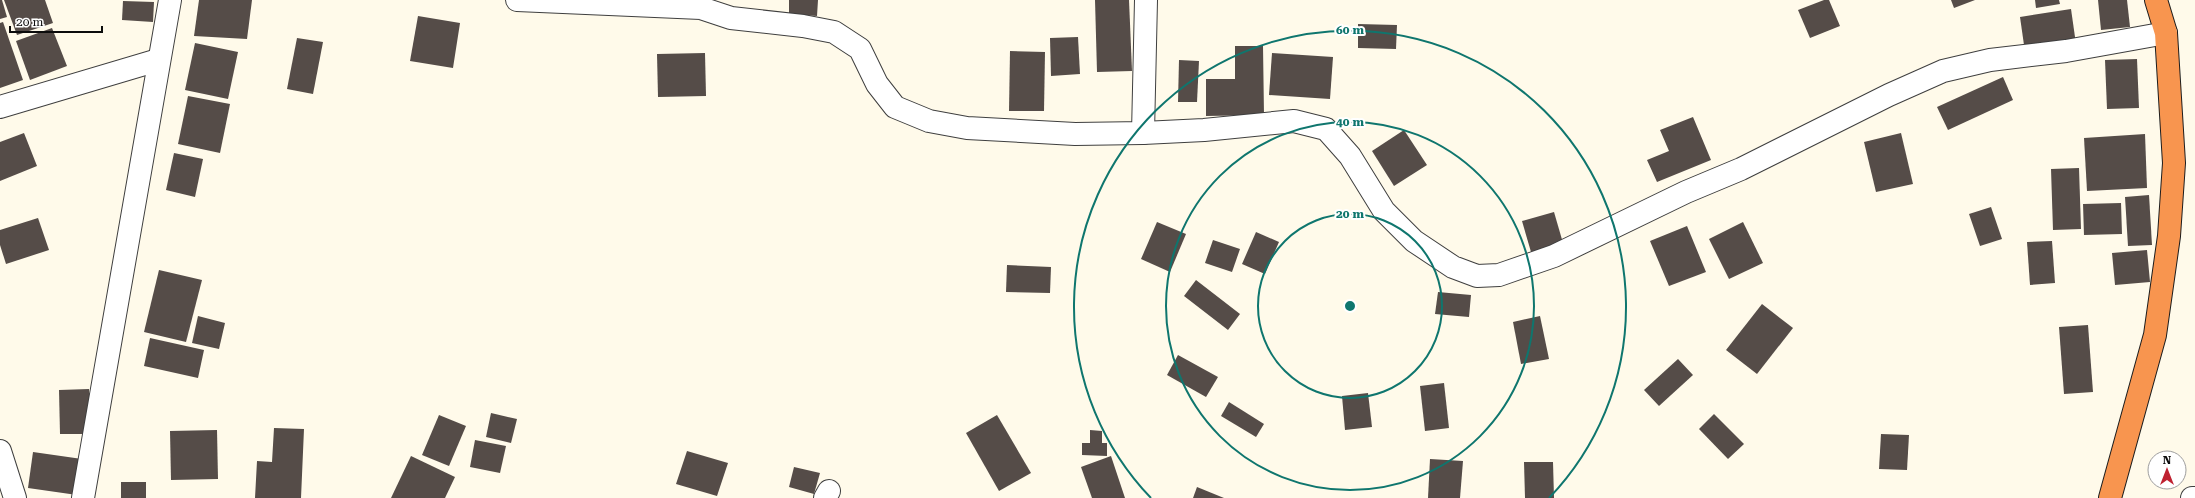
<svg xmlns="http://www.w3.org/2000/svg" width="2195" height="498" font-family="'Roboto Serif',serif">
<style>
.building{fill:#554c48}
.lines{fill:none;stroke-linecap:round;stroke-linejoin:round}
.street-casing{stroke:#3f3f3f;stroke-width:24}
.highway-casing{stroke:#1d1d1d;stroke-width:24}
.street{stroke:#fff;stroke-width:22}
.highway{stroke:#f8954f;stroke-width:22}
.ring{fill:none;stroke:#0f766e;stroke-width:2}
.centre{fill:#0f766e;stroke:#fff;stroke-width:2}
.ring-label{font-size:12px;text-anchor:middle;font-weight:bold;fill:#0f766e;stroke:#fff;stroke-width:4;stroke-linejoin:round;paint-order:stroke}
</style>
<rect width="100%" height="100%" fill="#fffaea"/>
<g class="building">
<polygon points="0,0 2,0 7,17 0,19"/>
<polygon points="4,0 45,0 53,23 17,35"/>
<polygon points="199,0 252,0 247,39 194,36"/>
<polygon points="789,0 818,0 817,16 789,14"/>
<polygon points="1095,0 1129,0 1132,71 1097,72"/>
<polygon points="1824,0 1829,0 1840,26 1810,38 1798,10"/>
<polygon points="1951,0 1975,0 1954,8"/>
<polygon points="2035,0 2059,0 2060,4 2036,8"/>
<polygon points="2098,0 2127,0 2130,27 2101,30"/>
<polygon points="123,1 154,2 153,22 122,20"/>
<polygon points="2071,9 2076,44 2025,52 2020,17"/>
<polygon points="418,16 460,23 453,68 410,61"/>
<polygon points="3,22 23,80 0,88 0,23"/>
<polygon points="1358,24 1397,25 1396,49 1358,48"/>
<polygon points="52,28 67,66 30,80 16,41"/>
<polygon points="1078,37 1080,74 1051,76 1050,38"/>
<polygon points="297,38 323,42 313,94 287,89"/>
<polygon points="195,43 238,52 228,99 185,90"/>
<polygon points="1235,46 1263,46 1264,115 1206,116 1206,79 1235,79"/>
<polygon points="1010,51 1045,52 1044,111 1009,111"/>
<polygon points="705,53 706,96 658,97 657,54"/>
<polygon points="1272,53 1333,57 1330,99 1269,95"/>
<polygon points="2137,59 2139,108 2107,109 2105,60"/>
<polygon points="1179,60 1199,61 1197,102 1178,102"/>
<polygon points="2003,77 2013,100 1948,130 1937,107"/>
<polygon points="188,96 230,104 220,153 178,144"/>
<polygon points="1693,117 1711,160 1657,182 1647,160 1669,151 1660,130"/>
<polygon points="1404,130 1427,165 1394,186 1372,151"/>
<polygon points="24,133 37,166 0,181 0,142"/>
<polygon points="1901,133 1913,184 1876,192 1864,142"/>
<polygon points="2145,134 2147,188 2087,191 2084,138"/>
<polygon points="174,153 203,159 195,197 166,190"/>
<polygon points="2079,168 2081,229 2053,230 2051,169"/>
<polygon points="2149,195 2152,245 2128,246 2125,197"/>
<polygon points="2121,203 2122,234 2084,235 2083,204"/>
<polygon points="1991,207 2002,239 1980,246 1969,214"/>
<polygon points="1554,212 1563,243 1531,252 1522,221"/>
<polygon points="38,218 49,250 6,264 0,245 0,230"/>
<polygon points="1157,222 1186,234 1170,272 1141,259"/>
<polygon points="1743,222 1763,263 1729,279 1709,239"/>
<polygon points="1687,226 1706,272 1669,286 1650,241"/>
<polygon points="1256,232 1279,242 1265,274 1242,264"/>
<polygon points="1213,240 1240,249 1232,272 1205,263"/>
<polygon points="2052,241 2055,283 2030,285 2027,242"/>
<polygon points="2147,250 2150,282 2115,285 2112,253"/>
<polygon points="1007,265 1051,267 1050,293 1006,292"/>
<polygon points="159,270 202,280 186,342 144,332"/>
<polygon points="1196,280 1240,314 1228,330 1184,296"/>
<polygon points="1438,292 1471,295 1469,317 1435,314"/>
<polygon points="1762,304 1793,328 1757,374 1726,350"/>
<polygon points="198,316 225,323 219,349 192,343"/>
<polygon points="1540,316 1549,359 1521,364 1513,322"/>
<polygon points="2088,325 2093,392 2064,394 2059,327"/>
<polygon points="150,338 204,350 198,378 144,366"/>
<polygon points="1178,355 1218,377 1206,397 1167,375"/>
<polygon points="1678,359 1693,375 1659,406 1644,390"/>
<polygon points="1444,383 1449,428 1425,431 1420,386"/>
<polygon points="89,389 89,434 60,434 59,390"/>
<polygon points="1368,393 1372,427 1345,430 1342,396"/>
<polygon points="1229,402 1264,424 1256,437 1221,416"/>
<polygon points="491,413 517,419 511,443 486,437"/>
<polygon points="1714,414 1744,444 1728,459 1699,429"/>
<polygon points="439,415 466,426 449,466 422,455"/>
<polygon points="997,415 1031,473 999,491 966,433"/>
<polygon points="274,428 304,429 301,498 255,498 257,461 272,462"/>
<polygon points="217,430 218,479 171,480 170,431"/>
<polygon points="1090,430 1102,431 1102,443 1107,443 1107,456 1082,455 1082,443 1090,443"/>
<polygon points="1881,434 1909,435 1907,470 1879,469"/>
<polygon points="475,440 506,446 500,473 470,467"/>
<polygon points="687,451 728,463 717,496 676,484"/>
<polygon points="33,452 82,459 77,495 28,488"/>
<polygon points="411,456 455,477 445,498 391,498"/>
<polygon points="1111,456 1125,498 1092,498 1081,467"/>
<polygon points="1430,459 1463,461 1460,498 1428,498"/>
<polygon points="1524,462 1553,462 1554,498 1525,498"/>
<polygon points="794,467 820,473 814,494 789,487"/>
<rect x="121" y="482" width="25" height="16"/>
<polygon points="1197,487 1224,498 1193,498"/>
</g>
<g class="lines">
<g class="street-casing">
<g id="street">
<polyline points="517,0 701,8 731,18 803,26 834,32 860,49 877,84 895,107 929,121 967,128 1075,134 1143,133 1204,130 1294,121 1326,129 1350,156 1384,211 1414,241 1453,267 1477,276 1499,275 1554,256 1686,192 1741,169 1889,95 1943,71 1990,60 2066,51 2166,33"/>
<polyline points="0,107 158,60"/>
<polyline points="1143,133 1146,0"/>
<polyline points="0,451 15,498"/>
<polyline points="83,498 170,0"/>
<polyline points="825,498 829,491"/>
<polyline points="2192,498 2195,498"/>
</g>
</g>
<g class="highway-casing">
<polyline id="highway" points="2110,498 2155,335 2169,236 2174,163 2166,33 2156,0"/>
</g>
<use href="#street" class="street"/>
<use href="#highway" class="highway"/>
</g>
<g class="ring">
<circle cx="1350" cy="306" r="92"/>
<circle cx="1350" cy="306" r="184"/>
<path d="M1151 498A276 276 0 1 1 1549 498"/>
</g>
<circle cx="1350" cy="306" r="6" class="centre"/>
<g class="ring-label">
<text x="1350" y="34">60 m</text>
<text x="1350" y="126">40 m</text>
<text x="1350" y="218">20 m</text>
</g>
<g transform="translate(2167 470)"><circle r="19" fill="#ffffff" stroke="#9e9e9e"/>
<path d="M0-3L7 15L0 10L-7 15Z" fill="#bf2130"/>
<text y="-6" font-size="11" font-weight="bold" text-anchor="middle" fill="#0c0c0c">N</text>
</g>
<path d="M10 26v6h92v-6" fill="none" stroke="#0c0c0c" stroke-width="2"/>
<text x="16" y="26" font-size="12" fill="#0c0c0c" stroke="#ffffff" stroke-width="3" paint-order="stroke">20 m</text>
</svg>
